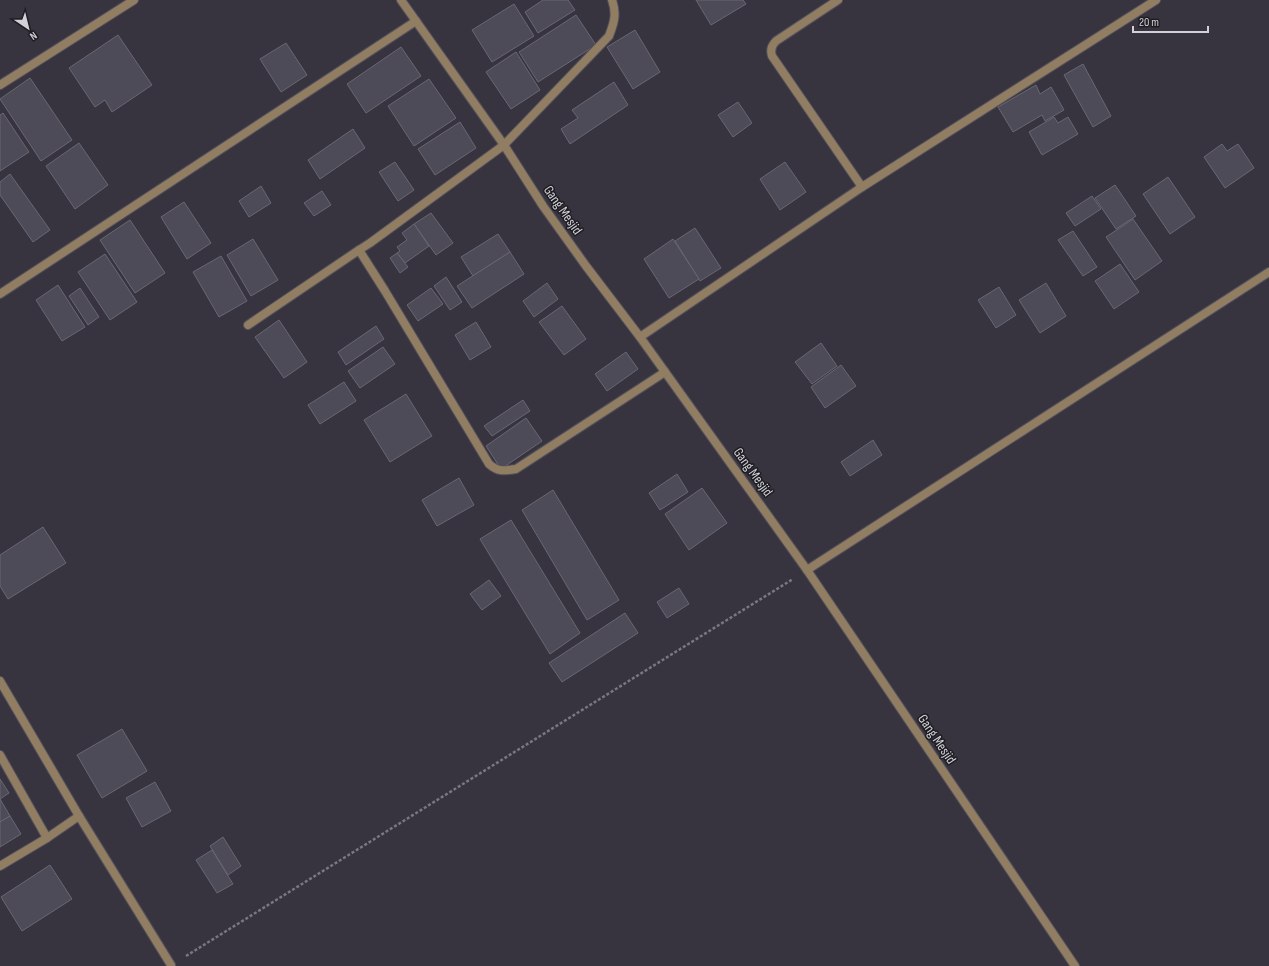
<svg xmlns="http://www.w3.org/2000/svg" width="1269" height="966" font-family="'Sofia Sans Condensed',sans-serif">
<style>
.building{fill:#4d4b57;stroke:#6a6774}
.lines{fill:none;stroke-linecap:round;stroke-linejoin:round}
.street-casing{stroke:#53505b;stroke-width:10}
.path{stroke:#797781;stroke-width:2.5;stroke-dasharray:3 2;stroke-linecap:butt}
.street{stroke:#907d62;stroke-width:8}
.labels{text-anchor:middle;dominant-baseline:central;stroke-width:3;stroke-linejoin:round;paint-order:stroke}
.street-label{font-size:14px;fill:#d2d1d8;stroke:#1e1d22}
</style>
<rect width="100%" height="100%" fill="#373440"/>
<g class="building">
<polygon points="543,0 568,0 575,10 538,33 525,12"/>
<polygon points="696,0 743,0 746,4 711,25"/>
<polygon points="514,4 534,36 492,62 472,30"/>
<polygon points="576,15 596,45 538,82 519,52"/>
<polygon points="635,30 660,72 633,89 607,47"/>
<polygon points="118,35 152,85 112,112 105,100 95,107 69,68"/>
<polygon points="286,43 307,75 281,92 260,59"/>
<polygon points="401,47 421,76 366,113 347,84"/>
<polygon points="516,52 540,90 511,109 486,72"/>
<polygon points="1083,64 1111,116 1093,127 1064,75"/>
<polygon points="30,78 72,140 41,161 0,99"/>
<polygon points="429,79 456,118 414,146 388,106"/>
<polygon points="614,82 628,105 570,144 561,129 578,118 572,110"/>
<polygon points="1036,85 1040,94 1051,87 1064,110 1045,121 1042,115 1013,132 998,107"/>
<polygon points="738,102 752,123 733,137 718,115"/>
<polygon points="3,113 29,152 0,171 0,115"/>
<polygon points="1054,117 1058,123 1068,117 1078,134 1042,155 1029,132"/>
<polygon points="460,122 476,148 435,175 418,149"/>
<polygon points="353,129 365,148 320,179 308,160"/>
<polygon points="79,143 108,185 75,209 46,166"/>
<polygon points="1222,144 1227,151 1238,144 1254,168 1225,188 1204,157"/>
<polygon points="395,162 414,190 398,201 379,172"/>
<polygon points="785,162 806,192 780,210 760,179"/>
<polygon points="10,174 50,230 33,242 0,195 0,182"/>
<polygon points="1168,177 1195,217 1170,234 1143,194"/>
<polygon points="1115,185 1136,216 1116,229 1095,198"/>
<polygon points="261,186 271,203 249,217 239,201"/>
<polygon points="322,191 331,205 314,216 304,203"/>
<polygon points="1092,196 1101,209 1075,226 1066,213"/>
<polygon points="184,202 211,243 187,259 161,217"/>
<polygon points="431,213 453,243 436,255 414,224"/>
<polygon points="1133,219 1162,261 1135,280 1106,237"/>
<polygon points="130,220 165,273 135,293 100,240"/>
<polygon points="414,224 429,246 405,263 397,253 400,251 397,247 407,240 402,233"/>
<polygon points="695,228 721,268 700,281 675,241"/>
<polygon points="1073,231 1097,267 1083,276 1058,240"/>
<polygon points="498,234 510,252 473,276 461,257"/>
<polygon points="253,239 278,280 251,296 227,255"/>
<polygon points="673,239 699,279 669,298 644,259"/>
<polygon points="510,252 524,274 472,308 457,286"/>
<polygon points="397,253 408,267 400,273 390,258"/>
<polygon points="105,254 137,302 110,320 78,272"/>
<polygon points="221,256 247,301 219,317 193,272"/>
<polygon points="1120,264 1139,292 1114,309 1095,281"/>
<polygon points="446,277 462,302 450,310 434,286"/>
<polygon points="547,283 558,299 534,317 523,301"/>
<polygon points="1046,283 1066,316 1040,333 1019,300"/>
<polygon points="58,285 85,327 62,341 36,300"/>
<polygon points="999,287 1016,315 996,328 978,300"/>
<polygon points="80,288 99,317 88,325 69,296"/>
<polygon points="431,288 443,304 418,321 407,305"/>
<polygon points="562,306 586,339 564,355 539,322"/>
<polygon points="279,320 307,362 284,378 255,337"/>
<polygon points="476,322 491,347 470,360 455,335"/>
<polygon points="376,326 384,339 346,365 338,352"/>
<polygon points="821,343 837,366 812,384 795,362"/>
<polygon points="383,347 395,364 360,388 348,371"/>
<polygon points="626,352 638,369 607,391 595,374"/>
<polygon points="841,365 856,386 825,408 811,387"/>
<polygon points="344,382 356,401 320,424 308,405"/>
<polygon points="406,394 432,436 390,462 364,420"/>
<polygon points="523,400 530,411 492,436 484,426"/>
<polygon points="526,418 542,441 501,469 486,446"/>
<polygon points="873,440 882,455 850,476 841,462"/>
<polygon points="677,474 688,492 660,510 649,493"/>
<polygon points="459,478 474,505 437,526 422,500"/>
<polygon points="702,488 727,523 689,550 665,514"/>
<polygon points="553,490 619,600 587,620 522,510"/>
<polygon points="511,520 580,633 550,654 480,539"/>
<polygon points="43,527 66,563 8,599 0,586 0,555"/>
<polygon points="489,580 501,596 482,610 470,594"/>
<polygon points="679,588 689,604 667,618 657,602"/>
<polygon points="625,613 638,633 562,682 549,663"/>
<polygon points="122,729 147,771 102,798 77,755"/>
<polygon points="0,779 9,793 0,799"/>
<polygon points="155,782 171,811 142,827 126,798"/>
<polygon points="0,799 10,816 0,822"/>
<polygon points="10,816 21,834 0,847 0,822"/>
<polygon points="223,837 241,866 228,875 210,846"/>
<polygon points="212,850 233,884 217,893 196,860"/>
<polygon points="50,865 72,899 22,931 1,897"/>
</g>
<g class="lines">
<g class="street-casing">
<g id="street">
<polyline points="401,0 504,145 543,206 586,266 640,337 807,570 1075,966"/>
<path d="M612 0C617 14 614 23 609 36L504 145 370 243 359 250 385 291 489 464C498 472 504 471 516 469L665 372"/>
<path d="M838 0 776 41C772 45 770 50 772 56L862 187"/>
<polyline points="0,85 134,0"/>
<polyline points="0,294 416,21"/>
<polyline points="248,325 359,250"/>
<polyline points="640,337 862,187 1156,0"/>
<polyline points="807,570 1269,272"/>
<polyline points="0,681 79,816 171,965"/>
<polyline points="0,755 47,838"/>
<polyline points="0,866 47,838 79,816"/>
</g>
</g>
<polyline class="path" points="186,956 793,579"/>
<use href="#street" class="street"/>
</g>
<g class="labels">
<g class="street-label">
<text transform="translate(563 210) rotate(55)">Gang Mesjid</text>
<text transform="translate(753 472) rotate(54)">Gang Mesjid</text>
<text transform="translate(937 739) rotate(56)">Gang Mesjid</text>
</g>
</g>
<g transform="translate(28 28) rotate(145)" stroke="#1e1d22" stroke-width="3" paint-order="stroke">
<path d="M0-3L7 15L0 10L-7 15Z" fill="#d2d1d8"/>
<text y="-6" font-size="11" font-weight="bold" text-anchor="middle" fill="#d2d1d8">N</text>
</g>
<path d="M1133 26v6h75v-6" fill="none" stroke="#d2d1d8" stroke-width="2"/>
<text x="1139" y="26" font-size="12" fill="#d2d1d8" stroke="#1e1d22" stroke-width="3" paint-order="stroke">20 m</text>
</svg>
